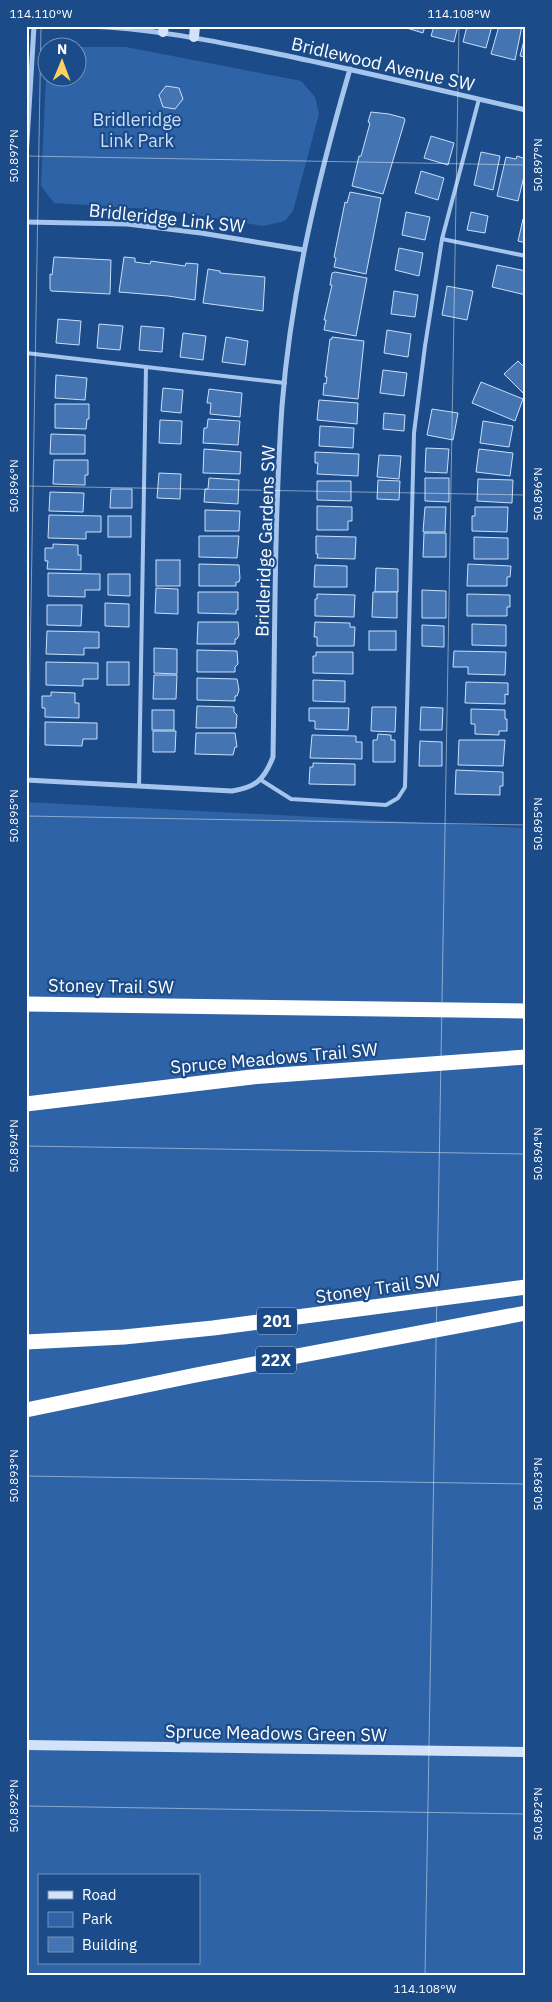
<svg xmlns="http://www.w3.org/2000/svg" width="552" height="2002" font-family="'IBM Plex Sans',sans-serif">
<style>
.green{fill:#2e64a7;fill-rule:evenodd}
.building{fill:#4474b2;stroke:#cadff9}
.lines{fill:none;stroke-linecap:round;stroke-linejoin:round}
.lane{stroke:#a5c5ec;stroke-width:4}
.street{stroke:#a5c5ec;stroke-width:5}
.secondary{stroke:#d1e2f9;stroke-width:10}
.highway{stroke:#fff;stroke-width:15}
.ticks{fill:none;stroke:#fff;stroke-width:1;stroke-opacity:0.45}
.labels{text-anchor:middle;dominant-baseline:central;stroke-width:4.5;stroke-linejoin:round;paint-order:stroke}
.shield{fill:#1b4b89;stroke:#bbc9dc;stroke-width:1}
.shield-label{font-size:16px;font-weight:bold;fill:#fff}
.street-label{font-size:18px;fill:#fff;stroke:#1b4b89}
.park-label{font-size:18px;fill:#cadff9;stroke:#1b4b89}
.neatline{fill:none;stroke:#fff;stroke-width:2}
.ticks-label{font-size:12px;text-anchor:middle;fill:#fff}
</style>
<rect width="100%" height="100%" fill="#1b4b89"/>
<g class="green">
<polygon points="69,47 126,47 301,81 315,97 319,114 293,211 285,221 263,226 165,210 54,203 41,186 46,77 47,73 48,78 78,78 78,48"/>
<path d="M26 802 526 828V1976H26ZM39 1876H199V1963H39Z"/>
</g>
<g class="building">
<polygon points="400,26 425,26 423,33"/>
<polygon points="434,26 458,26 454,42 431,36"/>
<polygon points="467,26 492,26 486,48 463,42"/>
<polygon points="499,26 522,26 515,60 491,54"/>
<polygon points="526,33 526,57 520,56"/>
<polygon points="166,86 179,88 183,99 175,109 163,107 159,95"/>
<polygon points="371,112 389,114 404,118 405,120 383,194 352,186 359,156 361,156 370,123 368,122"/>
<polygon points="431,136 454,143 448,165 424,158"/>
<polygon points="481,152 500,156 493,190 474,185"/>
<polygon points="517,156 526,159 526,168 518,201 497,196 506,157 516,159"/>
<polygon points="421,171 444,178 438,200 415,193"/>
<polygon points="350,192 381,198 366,274 334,267 336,258 334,257 345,202 347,203"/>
<polygon points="406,212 430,217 425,240 402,235"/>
<polygon points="471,212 488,216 485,233 467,230"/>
<polygon points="523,219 526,220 526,243 518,241"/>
<polygon points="399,248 423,253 419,276 395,270"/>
<polygon points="54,257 111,260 110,294 51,291 50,289 50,274 52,275"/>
<polygon points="124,257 135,258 135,262 150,264 151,261 185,266 186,263 198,264 195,300 168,296 119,292"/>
<polygon points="497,265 526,271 526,295 492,287"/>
<polygon points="208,269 220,271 220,273 265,277 263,311 203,303"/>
<polygon points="335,272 367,278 356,336 324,330 326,320 324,320 332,285 330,285 332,273"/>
<polygon points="447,286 473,291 467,320 442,315"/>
<polygon points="394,291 418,295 415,317 391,314"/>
<polygon points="58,319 81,321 79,345 56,343"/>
<polygon points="99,324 123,326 120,350 97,348"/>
<polygon points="141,326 164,328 162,352 139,350"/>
<polygon points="387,330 411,334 408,357 384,353"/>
<polygon points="183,333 206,336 203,360 180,357"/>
<polygon points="226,337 248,341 245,365 222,362"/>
<polygon points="332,337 364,341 358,399 323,395 324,383 326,384 327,377 325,377 330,339 332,339"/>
<polygon points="518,361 526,369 526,396 504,374"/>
<polygon points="383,370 407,373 404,396 380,393"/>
<polygon points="56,375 87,378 85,400 55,398"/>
<polygon points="481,382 523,399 515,421 472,403"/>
<polygon points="163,388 183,390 181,413 161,411"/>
<polygon points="209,389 242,393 240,417 210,414 211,403 207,403"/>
<polygon points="319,400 358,403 357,424 317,420"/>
<polygon points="55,404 89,404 89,419 87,419 86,429 55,428"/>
<polygon points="432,409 458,413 453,440 427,435"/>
<polygon points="384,413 405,415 404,431 383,429"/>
<polygon points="208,419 240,421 238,445 203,443 204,428 207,428"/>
<polygon points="160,420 182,421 181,444 159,443"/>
<polygon points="483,421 513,426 509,447 480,443"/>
<polygon points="320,426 354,428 353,448 319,446"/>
<polygon points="51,434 85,435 85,454 50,454"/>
<polygon points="426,448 449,449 447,473 425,472"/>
<polygon points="204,449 241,452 240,474 203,473"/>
<polygon points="479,449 513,453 510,476 476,472"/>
<polygon points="315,452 359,454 358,476 317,474 318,463 315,463"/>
<polygon points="379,455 401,456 399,479 377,477"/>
<polygon points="54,460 88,460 88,475 85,475 85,485 53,484"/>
<polygon points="159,473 181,474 180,499 157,498"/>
<polygon points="209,478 239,480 238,504 204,502 205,489 208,489"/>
<polygon points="425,478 449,478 449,502 425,501"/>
<polygon points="478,479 513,480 512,503 477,501"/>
<polygon points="378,480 400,481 399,500 377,499"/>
<polygon points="317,481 351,481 351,501 317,500"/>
<polygon points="111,489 132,489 132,508 110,508"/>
<polygon points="50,492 84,493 83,512 49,511"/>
<polygon points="317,506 352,507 352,521 348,521 348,530 317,530"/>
<polygon points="425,507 446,507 445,532 423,532"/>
<polygon points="475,507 508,507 507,532 472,531 472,516 475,516"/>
<polygon points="205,510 240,511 239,531 205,531"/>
<polygon points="49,515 101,516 101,532 86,532 86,539 48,538"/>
<rect x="108" y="516" width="23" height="21"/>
<polygon points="424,533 446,533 446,557 423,557"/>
<polygon points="199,536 239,536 237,558 199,557"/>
<polygon points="316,536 356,537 355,559 317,558 318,554 316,554"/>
<polygon points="474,537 508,538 508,559 474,559"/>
<polygon points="53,544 78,545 78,555 81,555 81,570 47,569 48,561 45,561 45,548 53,548"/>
<rect x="156" y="560" width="24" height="26"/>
<polygon points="199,564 239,565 240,578 239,582 236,582 236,586 199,586"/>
<polygon points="468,564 511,566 510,577 507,577 507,586 467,586"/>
<polygon points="315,565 347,566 347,587 314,587"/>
<polygon points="376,568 398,569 398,592 375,592"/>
<polygon points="48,573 100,574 100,590 85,590 85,597 48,596"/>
<polygon points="108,574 130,574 130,596 108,595"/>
<polygon points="156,588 178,589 178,614 155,613"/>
<polygon points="422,590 446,591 446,618 422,618"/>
<polygon points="198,592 238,592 238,610 236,610 236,614 198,613"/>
<polygon points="373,592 397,592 397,618 372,617"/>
<polygon points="317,594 355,595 354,617 315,616 315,599 317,599"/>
<polygon points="467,594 510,595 510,607 507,607 507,616 467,616"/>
<polygon points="105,603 129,604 129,627 105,626"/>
<polygon points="47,605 82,605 81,626 47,625"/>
<polygon points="198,622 238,622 239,635 237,639 235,639 235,644 197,644"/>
<polygon points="315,622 350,623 350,627 355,627 354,646 317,646 317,637 314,637"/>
<polygon points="472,624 506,625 506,646 472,645"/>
<polygon points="422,625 444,626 444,647 422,646"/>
<polygon points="47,631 99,632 99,648 84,648 84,655 46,654"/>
<rect x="369" y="631" width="27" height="19"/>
<polygon points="154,648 177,649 177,674 154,673"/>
<polygon points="197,650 237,651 238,664 235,667 235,672 197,672"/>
<polygon points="454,651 506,652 505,675 468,674 468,667 453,667"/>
<polygon points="316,652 353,652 353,674 313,673 313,656 316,656"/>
<polygon points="46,662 98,663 98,679 83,679 83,686 46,685"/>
<rect x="107" y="662" width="22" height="23"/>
<polygon points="154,675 177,675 176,699 153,699"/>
<polygon points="197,678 237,679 239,690 237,696 235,696 235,701 197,700"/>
<polygon points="313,680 345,681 345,702 313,701"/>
<polygon points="466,682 508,683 508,695 505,694 505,704 465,703"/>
<polygon points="51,692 75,693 75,703 79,703 79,718 45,717 45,708 42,708 42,696 51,696"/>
<polygon points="197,706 234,707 234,712 237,715 236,728 196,728"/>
<polygon points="372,707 396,707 395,732 371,731"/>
<polygon points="421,707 443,708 442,730 420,730"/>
<polygon points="309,708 349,708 348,730 315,729 315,721 309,721"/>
<polygon points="471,709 505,710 505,719 507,719 507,731 499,731 499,735 475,734 475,724 471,724"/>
<rect x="152" y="710" width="22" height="20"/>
<polygon points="45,722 97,723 97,739 83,739 82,746 45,745"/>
<polygon points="153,731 176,731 175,752 153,752"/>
<polygon points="196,733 235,733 237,747 235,747 233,755 195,754"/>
<polygon points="378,734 391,735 391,740 395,740 395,762 373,762 373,740 377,740"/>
<polygon points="312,735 356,736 356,742 362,742 362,759 310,758"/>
<polygon points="459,740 505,740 503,766 458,765"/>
<polygon points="420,741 442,742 442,766 419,766"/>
<polygon points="313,763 355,764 355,785 309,784 310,767 313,767"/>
<polygon points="456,770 503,772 503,786 500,786 500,795 455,794"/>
</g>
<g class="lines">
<g class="lane">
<polyline points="442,239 526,256"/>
<polyline points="26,353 285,383"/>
<polyline points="261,780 291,799 386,805 398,798 405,787 414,433 425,346 442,239 479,99"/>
<polyline points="139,786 146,367"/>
</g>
<g class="street">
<path d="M86 26C151 28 214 41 278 54 361 71 443 91 526 110"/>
<polyline points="26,158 34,26"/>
<polyline points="26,222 127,224 201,233 304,250"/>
<path d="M26 780 232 791C256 787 264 780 273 757 275 640 274 522 282 406 291 291 318 179 350 69"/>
</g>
<g class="secondary">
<polyline points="163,32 164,26"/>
<polyline points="194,37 195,26"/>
<polyline points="26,1745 526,1752"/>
</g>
<g class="highway">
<polyline points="26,1004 526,1011"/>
<polyline points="26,1104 252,1077 526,1057"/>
<polyline points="26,1342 124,1337 213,1328 526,1287"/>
<polyline points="26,1410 196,1375 526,1313"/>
</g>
</g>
<path class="ticks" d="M26 156 526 165M26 486 526 495M26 816 526 825M26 895 41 26M26 1146 526 1154M26 1476 526 1484M26 1806 526 1814M425 1976 459 26"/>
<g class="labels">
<g class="shield">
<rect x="257" y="1307.5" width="40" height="27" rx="4"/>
<rect x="256" y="1346.5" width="40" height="27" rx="4"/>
</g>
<g class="shield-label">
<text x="277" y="1321">201</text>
<text x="276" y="1360">22X</text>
</g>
<g class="street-label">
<text transform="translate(383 64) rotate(13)">Bridlewood Avenue SW</text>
<text transform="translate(167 218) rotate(6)">Bridleridge Link SW</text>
<text transform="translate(265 541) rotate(-88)">Bridleridge Gardens SW</text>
<text transform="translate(111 986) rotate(1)">Stoney Trail SW</text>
<text transform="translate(274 1058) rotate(-5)">Spruce Meadows Trail SW</text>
<text transform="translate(378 1288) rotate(-8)">Stoney Trail SW</text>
<text transform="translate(276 1733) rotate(1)">Spruce Meadows Green SW</text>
</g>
<g class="park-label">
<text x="137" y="119">Bridleridge<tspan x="137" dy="21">Link Park</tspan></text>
</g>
</g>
<rect width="552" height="2002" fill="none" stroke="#1b4b89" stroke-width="55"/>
<rect x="38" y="1874" width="162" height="90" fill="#1b4b89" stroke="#7693b8"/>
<rect x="48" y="1891" width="25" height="8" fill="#d1e2f9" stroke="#7693b8"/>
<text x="82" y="1900" font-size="15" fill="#ffffff">Road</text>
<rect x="48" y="1912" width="25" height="15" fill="#2e64a7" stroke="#7693b8"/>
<text x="82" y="1924" font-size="15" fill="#ffffff">Park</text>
<rect x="48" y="1937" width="25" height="15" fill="#4474b2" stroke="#7693b8"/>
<text x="82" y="1950" font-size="15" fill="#ffffff">Building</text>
<g transform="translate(62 62) rotate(1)"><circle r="24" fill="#1b4b89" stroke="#7693b8"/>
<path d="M0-4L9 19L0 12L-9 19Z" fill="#fdd161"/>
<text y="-8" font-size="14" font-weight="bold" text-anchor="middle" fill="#ffffff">N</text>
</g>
<rect x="28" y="28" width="496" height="1946" class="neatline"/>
<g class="ticks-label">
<text x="41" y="18">114.110°W</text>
<text x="459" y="18">114.108°W</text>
<text transform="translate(14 156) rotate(-90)" y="4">50.897°N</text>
<text transform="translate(538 165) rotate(-90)" y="4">50.897°N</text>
<text transform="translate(14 486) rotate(-90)" y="4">50.896°N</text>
<text transform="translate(538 494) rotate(-90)" y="4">50.896°N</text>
<text transform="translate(14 816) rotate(-90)" y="4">50.895°N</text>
<text transform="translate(538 824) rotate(-90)" y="4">50.895°N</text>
<text transform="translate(14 1146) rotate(-90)" y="4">50.894°N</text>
<text transform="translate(538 1154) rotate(-90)" y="4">50.894°N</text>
<text transform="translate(14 1476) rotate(-90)" y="4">50.893°N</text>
<text transform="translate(538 1484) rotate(-90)" y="4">50.893°N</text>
<text transform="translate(14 1806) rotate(-90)" y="4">50.892°N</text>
<text transform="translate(538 1814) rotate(-90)" y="4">50.892°N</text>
<text x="425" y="1993">114.108°W</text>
</g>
</svg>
